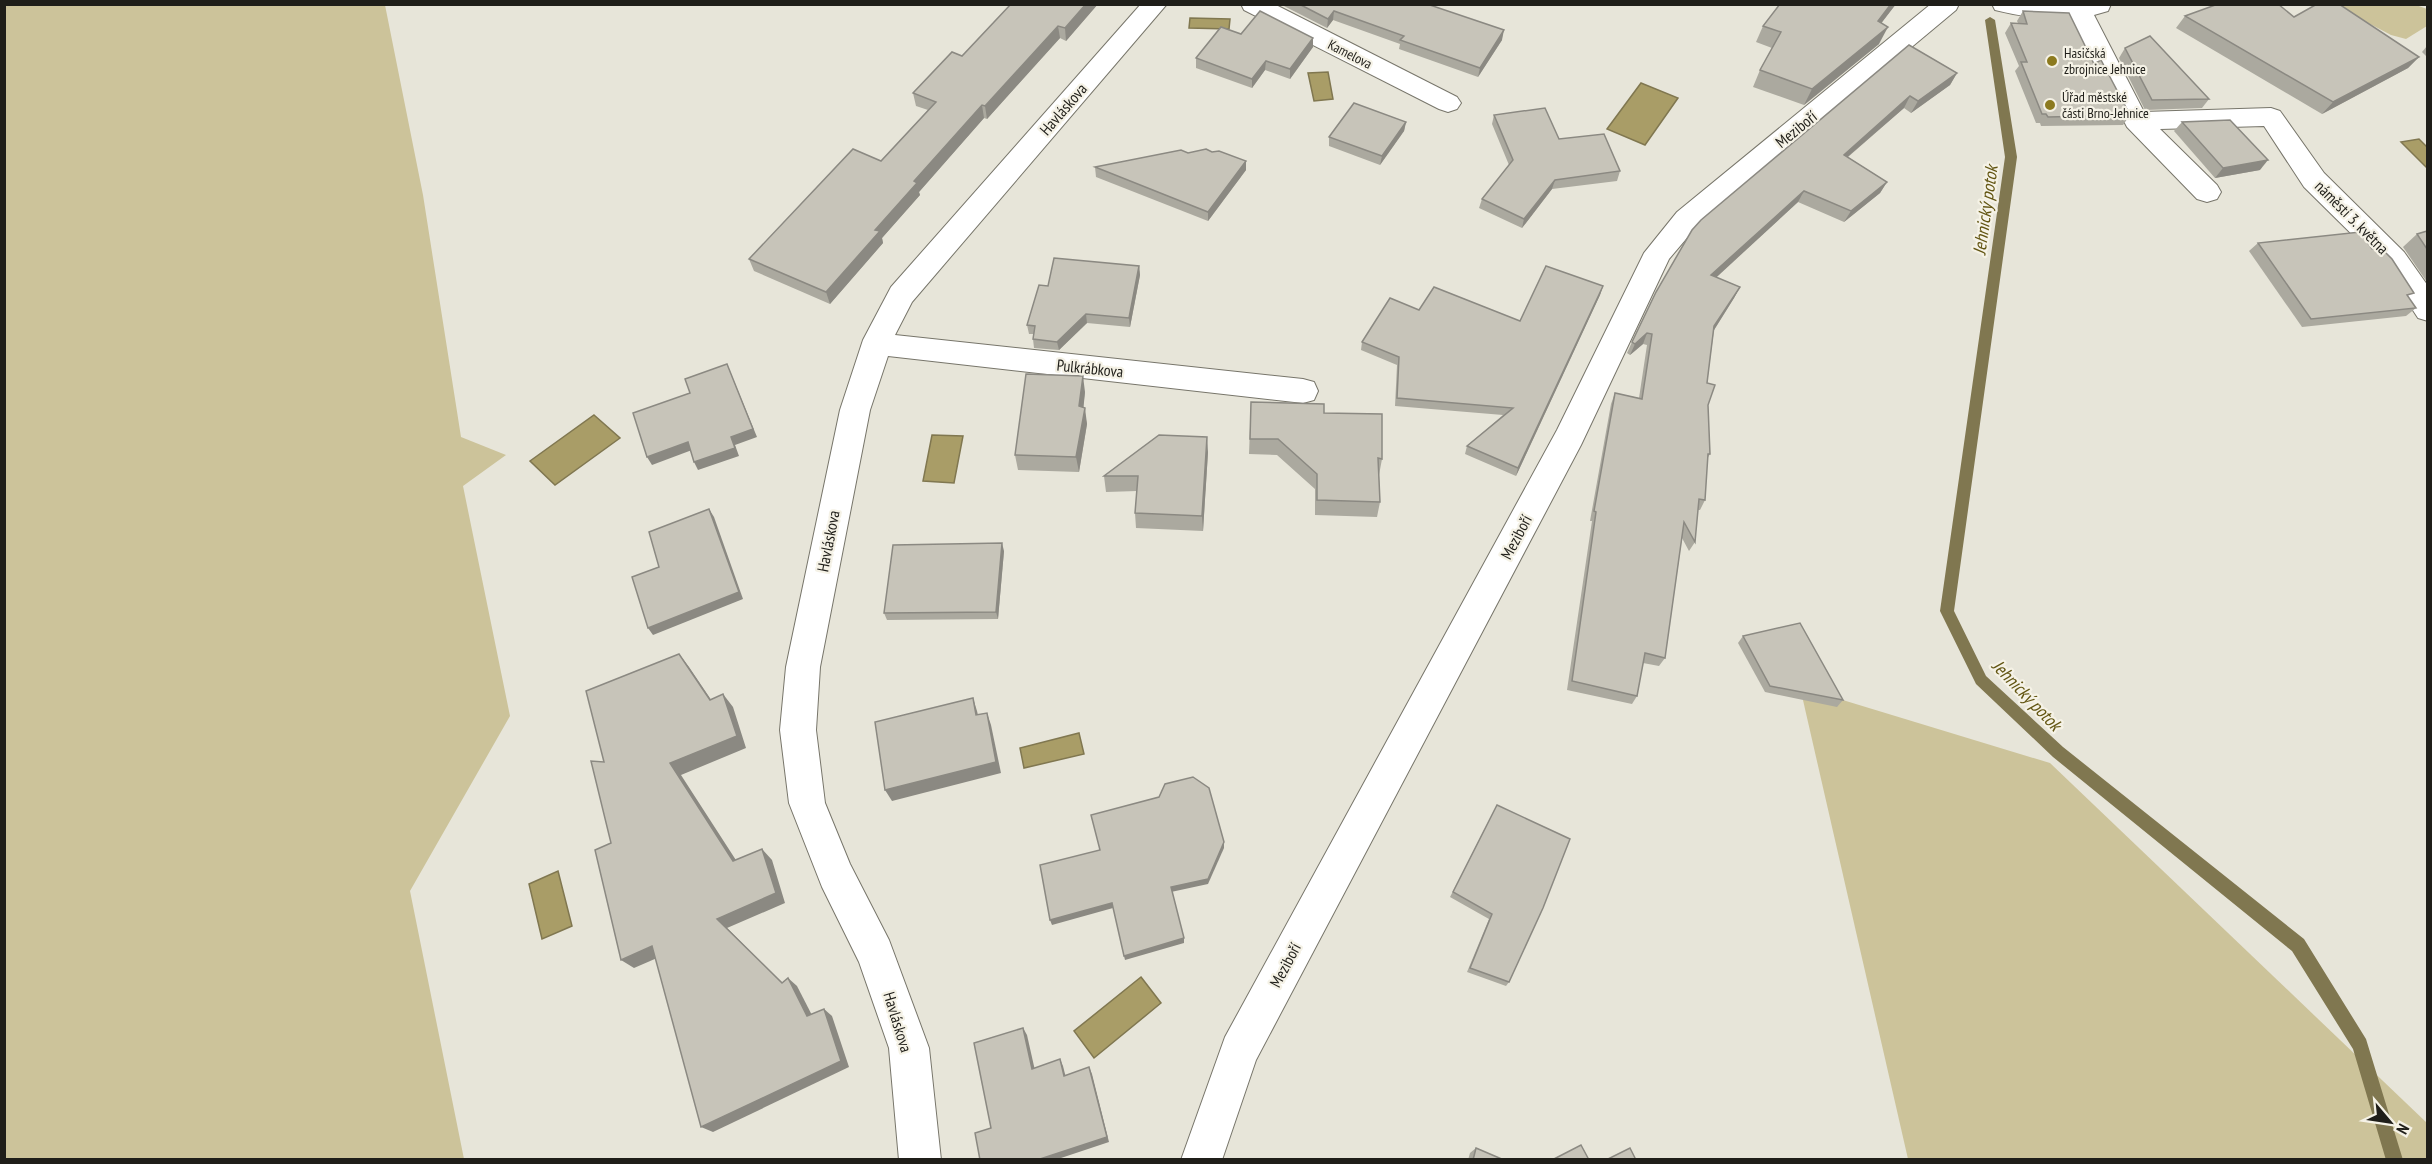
<svg xmlns="http://www.w3.org/2000/svg" width="2432" height="1164" font-family="'PT Sans Narrow',sans-serif">
<style>
.green{fill:#ccc39a}
.water{fill:#a99d67;stroke:#807750;stroke-width:1.5}
.lines{fill:none;stroke-linecap:round;stroke-linejoin:round}
.stream{fill:#807750;fill-rule:evenodd}
.street-casing{stroke:#77756a;stroke-width:2}
.street{fill:#fff;fill-rule:evenodd}
.wall{fill:#aba99f}
.shaded-wall{fill:#8b8982}
.building{fill:#c7c4b9;stroke:#8b8982;stroke-width:1.5}
.poi-dot{fill:#8c7a1f;stroke:#f5f2e6;stroke-width:2}
.labels{text-anchor:middle;dominant-baseline:central;stroke-width:4.5;stroke-linejoin:round;paint-order:stroke}
.far-poi-label{font-size:14px;fill:#1f1e19;stroke:#f5f2e6;text-anchor:start}
.far-street-label{font-size:14px;fill:#1f1e19;stroke:#f5f2e6}
.street-label{font-size:16px;fill:#1f1e19;stroke:#f5f2e6}
.water-label{font-size:18px;font-style:italic;fill:#625512;stroke:#f5f2e6}
</style>
<rect width="100%" height="100%" fill="#e7e5d9"/>
<g class="green">
<polygon points="5,4 385,5 423,195 461,437 506,455 463,486 510,716 410,891 464,1159 5,1159"/>
<polygon points="2334,5 2416,5 2427,9 2427,26 2406,39 2391,35"/>
<polygon points="1800,687 2050,763 2427,1123 2427,1159 1908,1159"/>
</g>
<g class="water">
<polygon points="1190,18 1230,19 1229,29 1189,28"/>
<polygon points="1328,72 1333,99 1314,101 1308,73"/>
<polygon points="1641,83 1678,98 1645,145 1607,129"/>
<polygon points="2419,139 2427,147 2427,168 2401,142"/>
<polygon points="594,415 620,438 555,485 530,461"/>
<polygon points="932,435 963,436 954,483 923,481"/>
<polygon points="1079,733 1084,754 1024,768 1020,748"/>
<polygon points="558,871 572,926 542,939 529,884"/>
<polygon points="1141,977 1161,1003 1094,1058 1074,1031"/>
</g>
<g class="lines">
<polygon class="stream" points="1990,17 1995,20 2017,157 1954,611 1986,676 2063,747 2304,939 2366,1039 2403,1160 2386,1160 2353,1049 2292,951 2053,757 1976,684 1940,611 2005,157 1985,20"/>
<g class="street-casing">
<g id="street">
<polygon points="1141,4 1167,4 912,302 895,335 1303,379 1314,382 1318,391 1314,400 1303,403 888,356 870,410 820,667 816,730 825,803 850,864 889,940 929,1048 941,1160 899,1160 889,1048 859,962 822,887 789,803 780,730 786,667 840,410 863,340 891,287"/>
<polygon points="1241,4 1274,4 1457,97 1461,103 1457,109 1448,112 1439,109 1244,10"/>
<polygon points="1931,4 1959,4 1956,10 1697,226 1669,259 1581,445 1256,1060 1222,1160 1181,1160 1225,1037 1557,430 1644,253 1677,212"/>
<path d="M1992 4H2111L2108 11 2094 15 2144 112 2271 108 2280 111 2324 173 2404 252 2428 286V321L2418 318 2384 266 2304 187 2264 126 2160 129 2217 185 2221 192 2217 199 2207 202 2197 199 2127 127 2071 19C2046 20 2019 16 1995 10Z"/>
</g>
</g>
<use href="#street" class="street"/>
</g>
<g class="wall">
<polygon points="1010,4 1098,4 1066,41 1060,38 987,119 984,118 919,192 920,195 882,238 883,243 830,304 754,271 749,259 881,161 928,110 916,106 913,93 962,56 1010,6"/>
<polygon points="1280,4 1427,4 1502,40 1478,77 1399,49 1400,44 1333,20 1327,28"/>
<polygon points="1780,4 1896,4 1881,23 1879,44 1804,105 1753,87 1760,70 1772,48 1756,42 1763,26"/>
<polygon points="2023,11 2094,64 2130,115 2123,125 2041,126 2040,123 2036,123 2015,71 2019,66 2005,33 2011,23 2018,23 2017,21"/>
<polygon points="2185,16 2294,17 2419,57 2408,68 2322,114 2176,28"/>
<polygon points="1241,34 1313,38 1313,47 1290,79 1265,70 1252,88 1196,68 1196,58"/>
<polygon points="1909,45 1957,73 1950,85 1911,113 1904,108 1848,157 1887,182 1880,193 1844,222 1798,202 1716,277 1740,287 1734,298 1714,330 1707,383 1710,454 1707,459 1705,500 1700,510 1698,510 1695,542 1689,551 1682,538 1665,658 1659,666 1643,663 1637,696 1632,704 1567,690 1592,521 1590,521 1611,404 1615,393 1639,398 1647,345 1643,344 1630,355 1627,353 1632,342"/>
<polygon points="2427,46 2427,57 2422,52"/>
<polygon points="2125,48 2209,99 2202,108 2145,110 2119,58"/>
<polygon points="1494,115 1559,139 1620,171 1617,181 1552,189 1522,228 1479,208 1482,199 1509,165 1492,124"/>
<polygon points="1406,122 1404,131 1380,165 1329,146 1329,137"/>
<polygon points="2182,122 2260,170 2215,178 2174,131"/>
<polygon points="1188,153 1246,161 1246,170 1208,221 1096,177 1095,167"/>
<polygon points="2427,231 2427,282 2403,247 2417,234"/>
<polygon points="2258,243 2409,298 2416,308 2406,316 2302,327 2249,251"/>
<polygon points="1139,266 1140,275 1130,327 1087,323 1059,350 1034,348 1033,339 1034,334 1029,334 1027,325 1048,286"/>
<polygon points="1603,286 1600,295 1516,476 1465,454 1467,446 1503,415 1395,406 1397,365 1361,350 1362,342 1419,310 1520,321"/>
<polygon points="1085,392 1083,408 1087,424 1079,472 1018,470 1015,455"/>
<polygon points="1251,402 1324,413 1382,459 1379,475 1380,502 1377,517 1315,515 1315,489 1277,455 1249,454"/>
<polygon points="1208,452 1203,531 1136,528 1135,513 1137,491 1106,492 1104,476"/>
<polygon points="1004,551 998,619 887,620 884,613"/>
<polygon points="1743,636 1843,700 1837,707 1765,692 1738,643"/>
<polygon points="1497,805 1509,982 1506,986 1467,972 1489,919 1450,897"/>
<polygon points="1476,1148 1504,1160 1468,1160 1470,1153"/>
</g>
<g class="shaded-wall">
<polygon points="1086,4 1098,4 1066,41 1065,28"/>
<polygon points="1891,4 1896,4 1870,38 1878,21"/>
<polygon points="1334,11 1333,20 1327,28 1328,19"/>
<polygon points="1058,26 1060,38 987,119 985,106"/>
<polygon points="1888,27 1879,44 1804,105 1812,89"/>
<polygon points="1504,30 1502,40 1478,77 1480,68"/>
<polygon points="1313,38 1313,47 1290,79 1290,69"/>
<polygon points="2419,57 2408,68 2322,114 2333,102"/>
<polygon points="1266,61 1265,70 1252,88 1252,79"/>
<polygon points="1957,73 1950,85 1911,113 1918,101"/>
<polygon points="1910,96 1904,108 1837,166 1844,155"/>
<polygon points="982,105 984,118 919,192 920,195 882,238 883,243 830,304 826,292 914,181"/>
<polygon points="1406,122 1404,131 1380,165 1382,156"/>
<polygon points="2268,160 2260,170 2215,178 2223,168"/>
<polygon points="1246,161 1246,170 1208,221 1208,212"/>
<polygon points="1555,180 1552,189 1522,228 1524,219"/>
<polygon points="1887,182 1880,193 1844,222 1851,211"/>
<polygon points="1804,191 1798,202 1706,287 1711,275"/>
<polygon points="1139,266 1140,275 1130,327 1129,318"/>
<polygon points="1603,286 1600,295 1516,476 1518,468"/>
<polygon points="1740,287 1734,298 1709,338 1714,326"/>
<polygon points="1086,314 1087,323 1059,350 1057,342"/>
<polygon points="1647,333 1643,344 1630,355 1635,344"/>
<polygon points="727,364 757,437 735,445 739,456 698,470 694,462"/>
<polygon points="1083,376 1085,392 1082,422 1079,406"/>
<polygon points="1085,408 1087,424 1079,472 1076,457"/>
<polygon points="1207,437 1208,452 1203,531 1202,516"/>
<polygon points="688,442 692,450 652,465 647,457"/>
<polygon points="709,509 714,517 743,599 653,635 648,628"/>
<polygon points="1002,543 1004,551 998,619 996,612"/>
<polygon points="679,654 689,667 720,713 710,700"/>
<polygon points="723,694 733,707 746,748 681,775 743,871 733,861 670,763"/>
<polygon points="973,698 977,711 981,728 976,715"/>
<polygon points="987,713 991,725 1001,773 892,801 885,790"/>
<polygon points="1224,842 1224,848 1208,884 1171,892 1171,887"/>
<polygon points="762,849 772,860 785,903 727,928 791,991 782,983 717,919"/>
<polygon points="1112,903 1113,908 1052,925 1050,920"/>
<polygon points="1184,938 1184,943 1125,960 1124,956"/>
<polygon points="652,946 664,955 634,968 621,960"/>
<polygon points="788,978 797,986 816,1023 807,1016"/>
<polygon points="824,1009 832,1016 849,1067 713,1132 701,1127"/>
<polygon points="1023,1028 1027,1035 1036,1075 1032,1069"/>
<polygon points="1060,1059 1063,1066 1067,1082 1064,1076"/>
<polygon points="1089,1067 1092,1074 1109,1142 1055,1160 1037,1160"/>
</g>
<g class="building">
<polygon points="1011,4 1086,4 1065,28 1058,26 985,106 982,105 914,181 917,183 875,230 880,231 826,292 749,259 853,149 881,161 936,102 913,93 952,52 962,56"/>
<polygon points="1299,4 1427,4 1504,30 1480,68 1400,40 1404,36 1334,11 1328,19"/>
<polygon points="1780,4 1891,4 1878,21 1888,27 1812,89 1760,70 1781,32 1763,26"/>
<polygon points="2218,4 2278,4 2294,17 2317,4 2339,4 2419,57 2333,102 2185,16"/>
<polygon points="1260,11 1313,38 1290,69 1266,61 1252,79 1196,58 1221,27 1241,34"/>
<polygon points="2023,11 2069,13 2094,64 2101,60 2130,115 2048,117 2046,114 2042,114 2021,62 2027,62 2011,23 2027,24"/>
<polygon points="2150,36 2209,99 2152,100 2125,48"/>
<polygon points="1909,45 1957,73 1918,101 1910,96 1844,155 1887,182 1851,211 1804,191 1711,275 1740,287 1714,326 1707,383 1715,385 1708,405 1710,454 1708,454 1705,500 1699,499 1695,542 1684,522 1665,658 1645,653 1637,696 1572,681 1596,512 1594,511 1615,393 1642,399 1652,334 1647,333 1635,344 1632,342 1656,292 1692,230 1701,220"/>
<polygon points="1354,103 1406,122 1382,156 1329,137"/>
<polygon points="1545,108 1559,139 1604,134 1620,171 1555,180 1524,219 1482,199 1513,160 1494,115"/>
<polygon points="2230,120 2268,160 2223,168 2182,122"/>
<polygon points="1206,149 1212,152 1219,151 1246,161 1208,212 1095,167 1181,150 1188,153"/>
<polygon points="2427,231 2427,249 2417,234"/>
<polygon points="2360,232 2372,249 2380,247 2392,259 2414,293 2407,295 2416,308 2311,319 2258,243"/>
<polygon points="1054,258 1139,266 1129,318 1086,314 1057,342 1033,339 1035,326 1027,325 1039,285 1048,286"/>
<polygon points="1546,266 1603,286 1518,468 1467,446 1513,408 1397,398 1399,357 1362,342 1390,298 1419,310 1434,287 1520,321"/>
<polygon points="727,364 753,429 731,437 735,448 694,462 688,442 647,457 633,413 690,393 685,379"/>
<polygon points="1026,374 1083,376 1079,406 1085,408 1076,457 1015,455"/>
<polygon points="1251,402 1324,404 1324,413 1382,414 1382,459 1378,458 1380,502 1317,500 1317,474 1278,439 1250,439"/>
<polygon points="1159,435 1207,437 1202,516 1135,513 1138,476 1104,476"/>
<polygon points="709,509 739,592 648,628 632,577 659,567 649,532"/>
<polygon points="1002,543 996,612 884,613 893,545"/>
<polygon points="1800,623 1843,700 1770,686 1743,636"/>
<polygon points="679,654 710,700 723,694 737,736 670,763 733,861 762,849 776,893 717,919 782,983 788,978 807,1016 824,1009 841,1061 701,1127 652,946 621,960 595,850 611,843 591,761 604,762 586,691"/>
<polygon points="973,698 976,715 987,713 996,762 885,790 875,722"/>
<polygon points="1193,777 1209,788 1224,842 1208,879 1171,887 1184,938 1124,956 1112,903 1050,920 1040,865 1100,850 1091,815 1159,797 1165,784"/>
<polygon points="1497,805 1570,839 1543,908 1509,982 1470,968 1492,914 1453,892"/>
<polygon points="1023,1028 1032,1069 1060,1059 1064,1076 1089,1067 1107,1137 1037,1160 980,1160 975,1133 991,1128 974,1043"/>
<polygon points="1581,1145 1589,1160 1552,1160"/>
<polygon points="1476,1148 1504,1160 1473,1160"/>
<polygon points="1630,1148 1636,1160 1606,1160"/>
</g>
<g class="poi-dot">
<circle cx="2052" cy="61" r="6"/>
<circle cx="2050" cy="105" r="6"/>
</g>
<g class="labels">
<g class="far-poi-label">
<text x="2064" y="53">Hasičská<tspan x="2064" dy="16">zbrojnice Jehnice</tspan></text>
<text x="2062" y="97">Úřad městské<tspan x="2062" dy="16">části Brno-Jehnice</tspan></text>
</g>
<g class="far-street-label">
<text transform="translate(1350 54) rotate(27)">Kamelova</text>
</g>
<g class="street-label">
<text transform="translate(1063 109) rotate(-49)">Havláskova</text>
<text transform="translate(1796 129) rotate(-39)">Meziboří</text>
<text transform="translate(2352 217) rotate(45)">náměstí 3. května</text>
<text transform="translate(1090 368) rotate(6)">Pulkrábkova</text>
<text transform="translate(1516 537) rotate(-62)">Meziboří</text>
<text transform="translate(828 541) rotate(-79)">Havláskova</text>
<text transform="translate(1285 965) rotate(-62)">Meziboří</text>
<text transform="translate(898 1022) rotate(73)">Havláskova</text>
</g>
<g class="water-label">
<text transform="translate(1985 210) rotate(-82)">Jehnický potok</text>
<text transform="translate(2027 695) rotate(46)">Jehnický potok</text>
</g>
</g>
<rect width="2432" height="1164" fill="none" stroke="#1f1e19" stroke-width="12"/>
<g transform="translate(2390 1122) rotate(119)" stroke="#f5f2e6" stroke-width="4.5" paint-order="stroke">
<path d="M0-4.5L10 22L0 15L-10 22Z" fill="#1f1e19"/>
<text y="-9" font-size="16" font-weight="bold" text-anchor="middle" fill="#1f1e19">N</text>
</g>
</svg>
